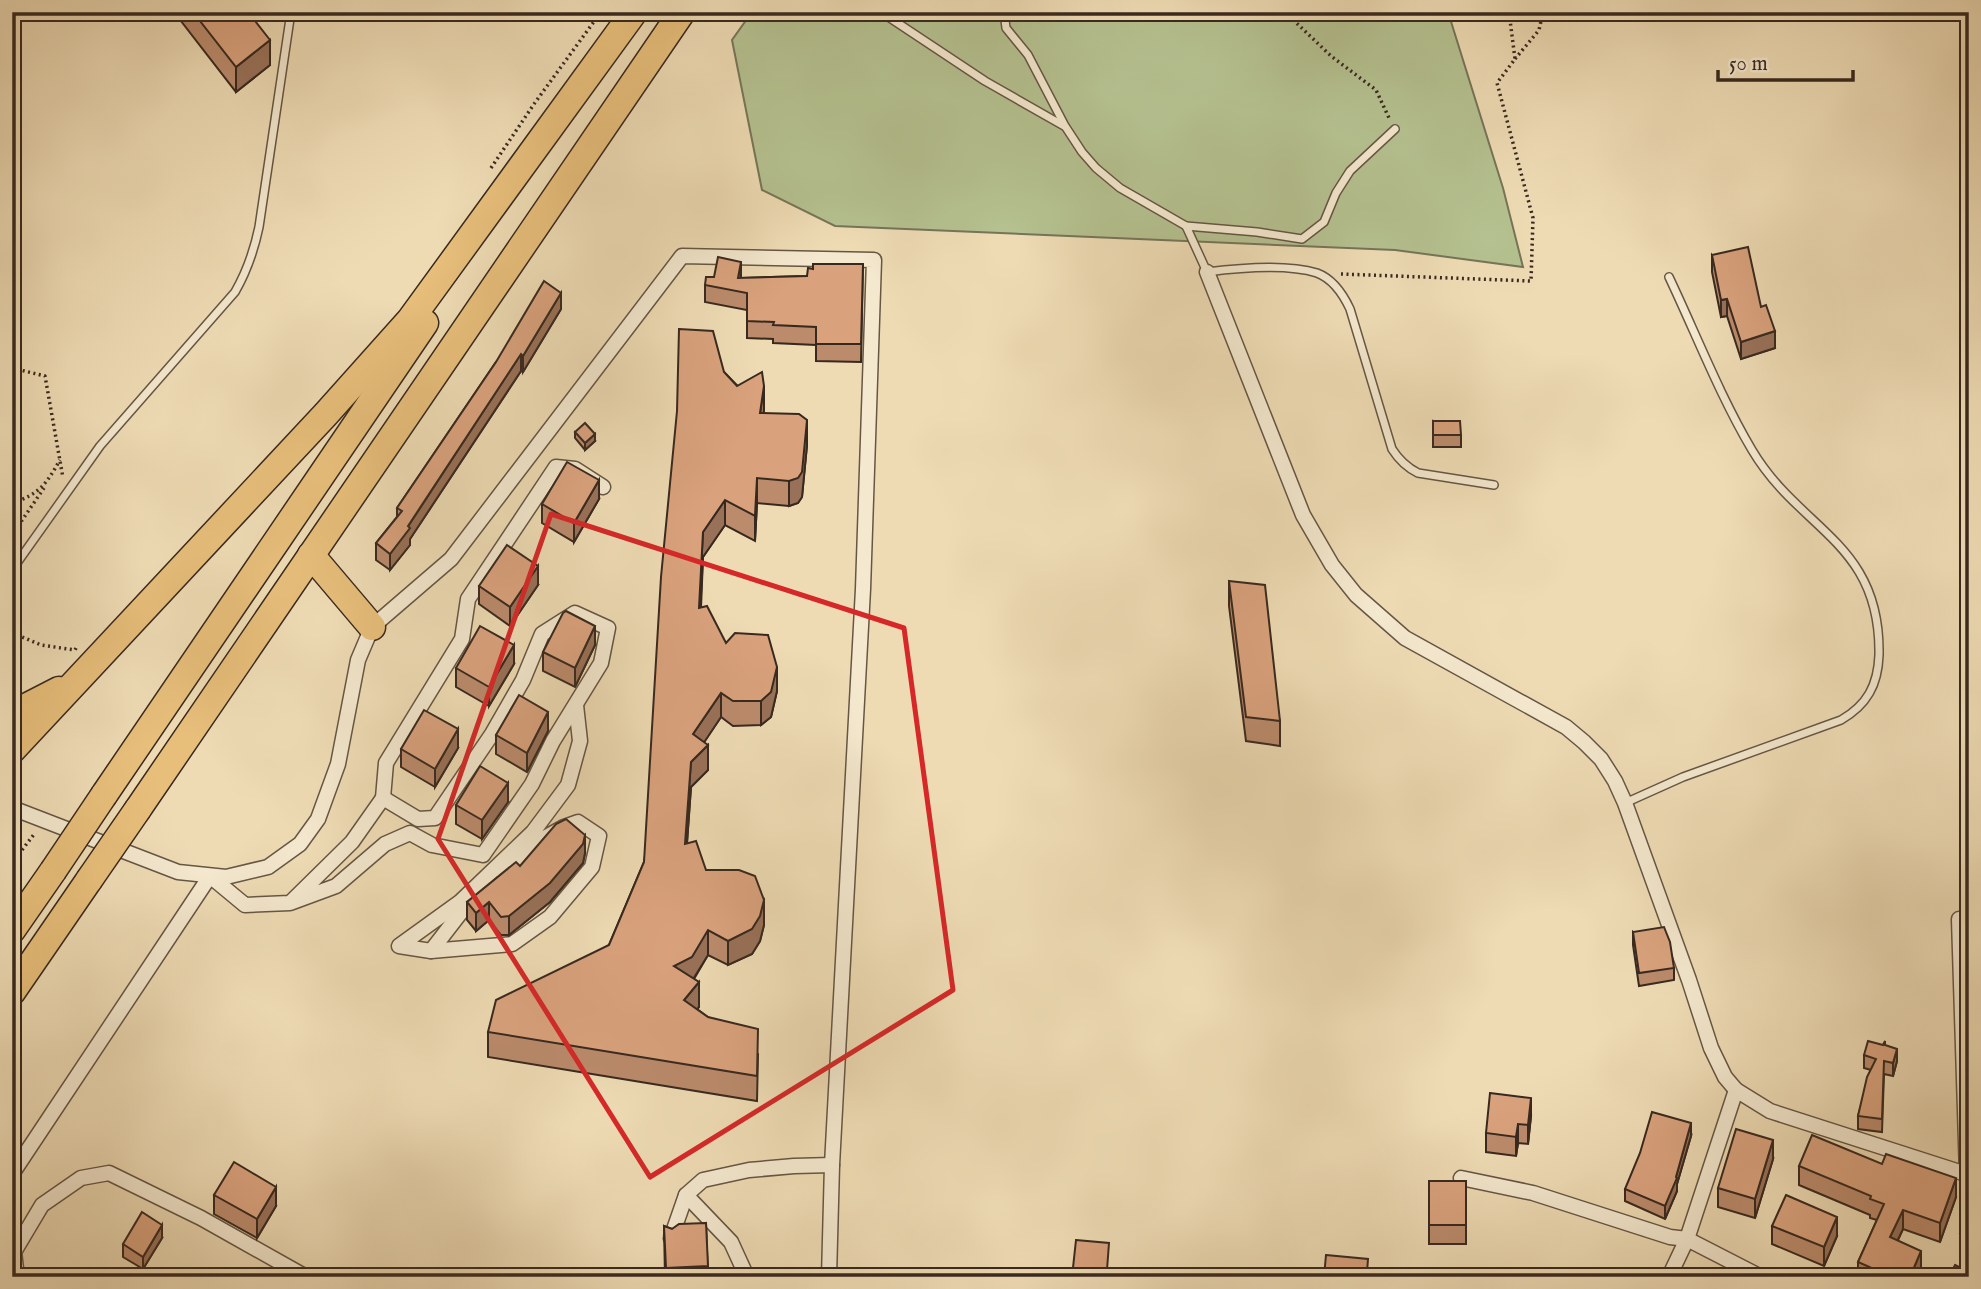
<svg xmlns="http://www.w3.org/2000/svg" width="1981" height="1289" font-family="'IM FELL English',serif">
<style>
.green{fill:#b5c190;stroke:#767558;stroke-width:2}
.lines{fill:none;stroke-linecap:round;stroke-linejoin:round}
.lane-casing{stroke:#665644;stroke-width:10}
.street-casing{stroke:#665644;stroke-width:17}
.highway-casing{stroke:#38291f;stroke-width:29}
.path{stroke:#38291f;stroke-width:3.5;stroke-dasharray:2 3.5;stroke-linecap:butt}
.lane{stroke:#f4e8ce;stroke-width:7}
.street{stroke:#f4e8ce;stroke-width:14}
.highway{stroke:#e7be7a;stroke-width:26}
.highway-bridge-casing{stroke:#38291f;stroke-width:29;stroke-linecap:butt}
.highway-bridge{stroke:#e7be7a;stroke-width:26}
.wall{fill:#bb8b6c;stroke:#38291f;stroke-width:2}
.shaded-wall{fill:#987158;stroke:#38291f;stroke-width:2}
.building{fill:#d9a27d;stroke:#38291f;stroke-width:2}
.marked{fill:none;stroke:#d62828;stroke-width:5;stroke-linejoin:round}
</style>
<rect width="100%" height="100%" fill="#eedbb4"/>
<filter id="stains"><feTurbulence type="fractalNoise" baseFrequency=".00286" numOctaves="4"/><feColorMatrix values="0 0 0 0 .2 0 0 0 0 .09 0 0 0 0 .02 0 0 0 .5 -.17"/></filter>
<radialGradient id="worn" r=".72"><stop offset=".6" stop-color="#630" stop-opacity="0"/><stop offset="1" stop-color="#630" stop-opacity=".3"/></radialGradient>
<polygon class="green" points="752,12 1448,12 1503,188 1523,267 1395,250 835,226 762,190 732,40"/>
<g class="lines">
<g class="lane-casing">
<g id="lane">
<polyline points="881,12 985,81 1064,126"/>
<path d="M1004 12 1006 28 1028 55 1065 126 1082 152 1096 168 1120 188 1186 226 1207 272C1238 268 1288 264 1317 273 1333 279 1343 294 1350 309L1392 449C1399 460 1406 467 1418 473L1494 485"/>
<polyline points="1186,226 1257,232 1302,239 1324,222 1336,193 1350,171 1395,129"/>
<path d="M12 570 100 446 235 292C247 271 254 251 259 227L291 12"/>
<path d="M1625 803 1683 777 1841 720C1867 705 1878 685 1879 655 1881 542 1800 531 1752 450 1720 396 1696 334 1669 277"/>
</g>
</g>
<g class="street-casing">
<g id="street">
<polyline points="1207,272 1303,515 1332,565 1356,595 1405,638 1566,727 1584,742 1601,759 1615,781 1625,803 1689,980 1711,1048 1725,1077 1736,1090 1770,1111 1969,1175"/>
<polyline points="383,798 386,763 462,639 468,599 556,467 575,469 603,487"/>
<polyline points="12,808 178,872 226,877 268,867 300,844 318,819 338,764 358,660 372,627 451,559 682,256 874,260 863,589 832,1165 829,1277"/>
<polyline points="504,875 537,842 564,827 578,822 599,836 592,867 550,917 512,944 431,951 399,946 460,902 533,832 568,785 580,741 576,705"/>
<polyline points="1959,919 1967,1175"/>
<polyline points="431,951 465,907 480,895"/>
<polyline points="12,1174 210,876 245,905 290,903 336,886 385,844 410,833 432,845 483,855 532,784 553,741 601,663 608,628 575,613 542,634 523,680 492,734 435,818 418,819 383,798 352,842 290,903"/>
<polyline points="1461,1178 1533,1193 1670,1237 1687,1239 1761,1277"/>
<polyline points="671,1238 686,1195"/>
<polyline points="17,1277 14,1252 42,1205 81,1178 109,1173 201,1218 306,1277"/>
<polyline points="747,1277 731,1242 686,1195 703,1180 749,1170 794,1166 832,1165"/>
<polyline points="1669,1277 1687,1239 1736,1090"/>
</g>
</g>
<g class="highway-casing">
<g id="highway">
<polyline points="311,555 372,627"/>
<polyline points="12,711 24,708 59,690"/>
<polyline points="12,750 326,414 410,320 634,12"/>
<polyline points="104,795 425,323"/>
<polyline points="138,809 682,12"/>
<polyline points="12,930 53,871"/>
<polyline points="12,992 89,880"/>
</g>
</g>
<g class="path">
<polyline points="1285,12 1331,56 1376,90 1389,118"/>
<polyline points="1515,59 1539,30 1543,12"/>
<polyline points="491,168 534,104 601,12"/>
<polyline points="1341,274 1531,281 1533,218 1497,83 1515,59 1509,12"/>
<polyline points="12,368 45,376 63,478"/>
<path d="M12 503C40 494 46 484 60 460"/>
<polyline points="12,535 44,488"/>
<polyline points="12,635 15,634 41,645 75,650 76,648"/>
<polyline points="12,863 35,833"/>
</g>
<use href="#lane" class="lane"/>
<use href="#street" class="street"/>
<use href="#highway" class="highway"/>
<g class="highway-bridge-casing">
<g id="highway-bridge">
<polyline points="53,871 104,795"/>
<polyline points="89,880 138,809"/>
</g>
</g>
<use href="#highway-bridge" class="highway-bridge"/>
</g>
<g class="wall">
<polygon points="174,12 248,12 270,65 236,92"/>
<polygon points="1712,255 1761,307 1775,348 1741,359 1727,316 1721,317 1712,272"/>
<polygon points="863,264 861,362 816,361 816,345 773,343 773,339 747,338 747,310 705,302 705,285 741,278 807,276 813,269"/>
<polygon points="561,309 523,372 521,371 410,539 410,545 390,570 376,560 376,543 397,517 397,508 496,362"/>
<polygon points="724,372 764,413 807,445 802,497 798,503 789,506 757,503 755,541 725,525 703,557 701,608 726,643 777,691 771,717 761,725 733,726 721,717 704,742 708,770 691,787 687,844 706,870 764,925 760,941 752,954 728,965 708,955 694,979 699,1007 697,1009 758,1054 757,1101 488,1057 488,1032 609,945 644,862"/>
<polygon points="1433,421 1461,435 1461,447 1433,447"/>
<polygon points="575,432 595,441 585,450 575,438"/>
<polygon points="599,499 574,542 542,523 542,504"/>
<polygon points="1229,581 1280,721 1280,746 1246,741 1229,606"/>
<polygon points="538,585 510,626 479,604 479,586"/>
<polygon points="595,645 575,687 543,671 543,652"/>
<polygon points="514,664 489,706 456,687 456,668"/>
<polygon points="548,731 527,772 496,754 496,735"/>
<polygon points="458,748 435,787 401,767 401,749"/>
<polygon points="508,802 482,839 456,824 456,805"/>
<polygon points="585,853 583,863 550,902 509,935 501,935 489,920 476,931 467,920 467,902 520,866"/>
<polygon points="1633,932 1674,968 1674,980 1639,986 1633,945"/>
<polygon points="1885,1045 1897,1061 1893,1076 1884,1074 1882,1132 1858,1129 1858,1116 1871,1070 1864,1068 1864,1055"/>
<polygon points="1531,1116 1528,1144 1518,1143 1516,1156 1486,1152 1486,1133"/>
<polygon points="1691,1136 1677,1184 1677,1191 1665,1219 1625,1201 1625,1189"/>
<polygon points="1773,1159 1755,1218 1718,1207 1718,1188"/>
<polygon points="1882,1164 1956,1197 1940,1242 1903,1229 1898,1240 1921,1270 1918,1277 1858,1277 1858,1262 1877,1220 1870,1218 1870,1215 1799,1185 1799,1166"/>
<rect x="1429" y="1181" width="37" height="63"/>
<polygon points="214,1195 276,1206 257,1238 214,1214"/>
<polygon points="1969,1215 1969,1256 1960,1252 1960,1233"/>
<polygon points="706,1223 708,1277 665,1277 664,1226 672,1229"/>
<polygon points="1772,1226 1837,1236 1824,1266 1772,1244"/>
<polygon points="162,1238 143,1269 123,1257 123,1244"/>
</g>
<g class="shaded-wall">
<polygon points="270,40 270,65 236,92 236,67"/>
<polygon points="741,262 741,279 738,278"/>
<polygon points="561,293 561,309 523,372 523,356"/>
<polygon points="1727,299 1727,316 1721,317 1721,300"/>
<polygon points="1775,331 1775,348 1741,359 1741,342"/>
<polygon points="521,354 521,371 410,539 410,545 390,570 390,554"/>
<polygon points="764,386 764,411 760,438 760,413"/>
<polygon points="807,420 807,445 802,497 798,503 789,506 789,481"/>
<polygon points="595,434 595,441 585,450 585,443"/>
<polygon points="757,478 757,503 755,541 755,516"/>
<polygon points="599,480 599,499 574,542 574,523"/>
<polygon points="725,500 725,525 703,557 699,633 699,608 703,532"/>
<polygon points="538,566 538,585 510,626 510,607"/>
<polygon points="595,626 595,645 575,687 575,668"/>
<polygon points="514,645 514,664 489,706 489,687"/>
<polygon points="777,667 777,691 771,717 761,725 761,701"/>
<polygon points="721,693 721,717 693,759 693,734"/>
<polygon points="548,712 548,731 527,772 527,753"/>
<polygon points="458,729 458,748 435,787 435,769"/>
<polygon points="708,745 708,770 691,787 685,869 685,844 691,762"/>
<polygon points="508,783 508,802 482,839 482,820"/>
<polygon points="585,835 585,853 583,863 550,902 509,935 509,916"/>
<polygon points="764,900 764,925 760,941 752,954 728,965 728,941"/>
<polygon points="489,902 489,920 476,931 476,913"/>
<polygon points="708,930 708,955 692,981 674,966"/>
<polygon points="699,982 699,1007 684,1025 684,1000"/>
<polygon points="1897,1049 1897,1061 1893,1076 1893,1063"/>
<polygon points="1531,1098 1531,1116 1528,1144 1528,1125"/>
<polygon points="1691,1123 1691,1136 1677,1184 1677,1191 1665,1219 1665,1206 1676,1177"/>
<polygon points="1518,1124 1518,1143 1516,1156 1516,1137"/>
<polygon points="1773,1140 1773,1159 1755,1218 1755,1199"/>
<polygon points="1956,1178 1956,1197 1940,1242 1940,1223"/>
<polygon points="276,1187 276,1206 257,1238 257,1219"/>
<polygon points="1903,1210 1903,1229 1890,1256 1890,1237"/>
<polygon points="1837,1217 1837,1236 1824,1266 1824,1247"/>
<polygon points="162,1225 162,1238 143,1269 143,1257"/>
<polygon points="1921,1251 1921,1270 1918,1277 1910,1277"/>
</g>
<g class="building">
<polygon points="193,12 248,12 270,40 236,67"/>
<polygon points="1748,247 1761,307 1766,305 1775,331 1741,342 1727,299 1721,300 1712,255"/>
<polygon points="718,257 741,262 738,278 807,276 808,268 813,269 813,264 863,264 861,344 816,344 816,327 773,325 774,322 747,321 747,293 705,285 706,277 714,277"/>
<polygon points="544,281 561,293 523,356 521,354 408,526 410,528 390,554 376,543 402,511 397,508 496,362"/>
<polygon points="679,329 713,331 724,372 737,386 762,372 764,386 760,413 799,414 807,420 802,472 798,478 789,481 757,478 755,516 725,500 703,532 699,608 707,606 726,643 735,633 768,635 777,667 771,692 761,701 733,701 721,693 693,734 708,745 691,762 685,844 696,841 706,870 739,870 755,876 764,900 760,916 752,929 728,941 708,930 692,957 674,966 699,982 684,1000 708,1017 758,1029 757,1076 488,1032 496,1000 609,945 644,862 661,577 677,411"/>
<polygon points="1433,421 1460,421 1461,435 1433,435"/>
<polygon points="585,423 595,434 585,443 575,432"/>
<polygon points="567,462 599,480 574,523 542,504"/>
<polygon points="507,545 538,566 510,607 479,586"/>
<polygon points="1229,581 1265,585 1280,721 1246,717"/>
<polygon points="566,611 595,626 575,668 543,652 563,613"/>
<polygon points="480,626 514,645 489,687 456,668"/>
<polygon points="519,695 548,712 527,753 496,735"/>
<polygon points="424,710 458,729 435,769 401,749"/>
<polygon points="480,766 508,783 482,820 456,805"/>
<polygon points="566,819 585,835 583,844 550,883 509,916 501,917 489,902 476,913 467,902 516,862 520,866 556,824"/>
<polygon points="1664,927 1670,942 1674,968 1639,973 1633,932"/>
<polygon points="1868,1041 1883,1045 1885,1041 1885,1045 1897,1049 1893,1063 1884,1061 1882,1119 1858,1116 1867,1077 1876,1059 1864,1055"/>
<polygon points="1490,1093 1531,1098 1528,1125 1518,1124 1516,1137 1486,1133"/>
<polygon points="1652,1112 1691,1123 1676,1177 1677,1178 1665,1206 1625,1189 1640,1153"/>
<polygon points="1736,1129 1773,1140 1755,1199 1718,1188"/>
<polygon points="1812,1135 1882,1164 1886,1154 1956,1178 1940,1223 1903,1210 1890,1237 1921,1251 1910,1277 1892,1277 1858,1262 1884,1204 1870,1199 1871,1196 1799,1166"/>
<polygon points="234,1162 276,1187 257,1219 214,1195"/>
<rect x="1429" y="1181" width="37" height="44"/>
<polygon points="1786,1195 1837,1217 1824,1247 1772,1226"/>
<polygon points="142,1212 162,1225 143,1257 123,1244"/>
<polygon points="1969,1215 1969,1237 1960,1233"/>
<polygon points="706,1223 708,1266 666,1268 664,1226 672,1229 679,1224"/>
<polygon points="1076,1240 1109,1243 1107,1270 1113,1270 1113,1277 1072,1277"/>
<polygon points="1326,1255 1368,1259 1367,1272 1436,1276 1437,1272 1484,1276 1484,1277 1324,1277"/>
<polygon points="1955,1265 1969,1272 1969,1277 1949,1277"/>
<polygon points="105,1273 110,1277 102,1277"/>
</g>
<path class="marked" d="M551 514 904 628 953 990 650 1177 438 839Z"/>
<rect width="1981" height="1289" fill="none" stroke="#eedbb4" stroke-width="42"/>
<rect x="14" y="14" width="1953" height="1261" fill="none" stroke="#38291f" stroke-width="3.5"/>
<rect x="21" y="21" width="1939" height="1247" fill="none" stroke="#38291f" stroke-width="2"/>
<path d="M1718 70v10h135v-10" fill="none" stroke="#38291f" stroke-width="3.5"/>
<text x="1729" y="70" font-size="21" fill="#38291f" stroke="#f4e8ce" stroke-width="5" paint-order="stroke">50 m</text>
<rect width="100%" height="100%" filter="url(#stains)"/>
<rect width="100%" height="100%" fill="url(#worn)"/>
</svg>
